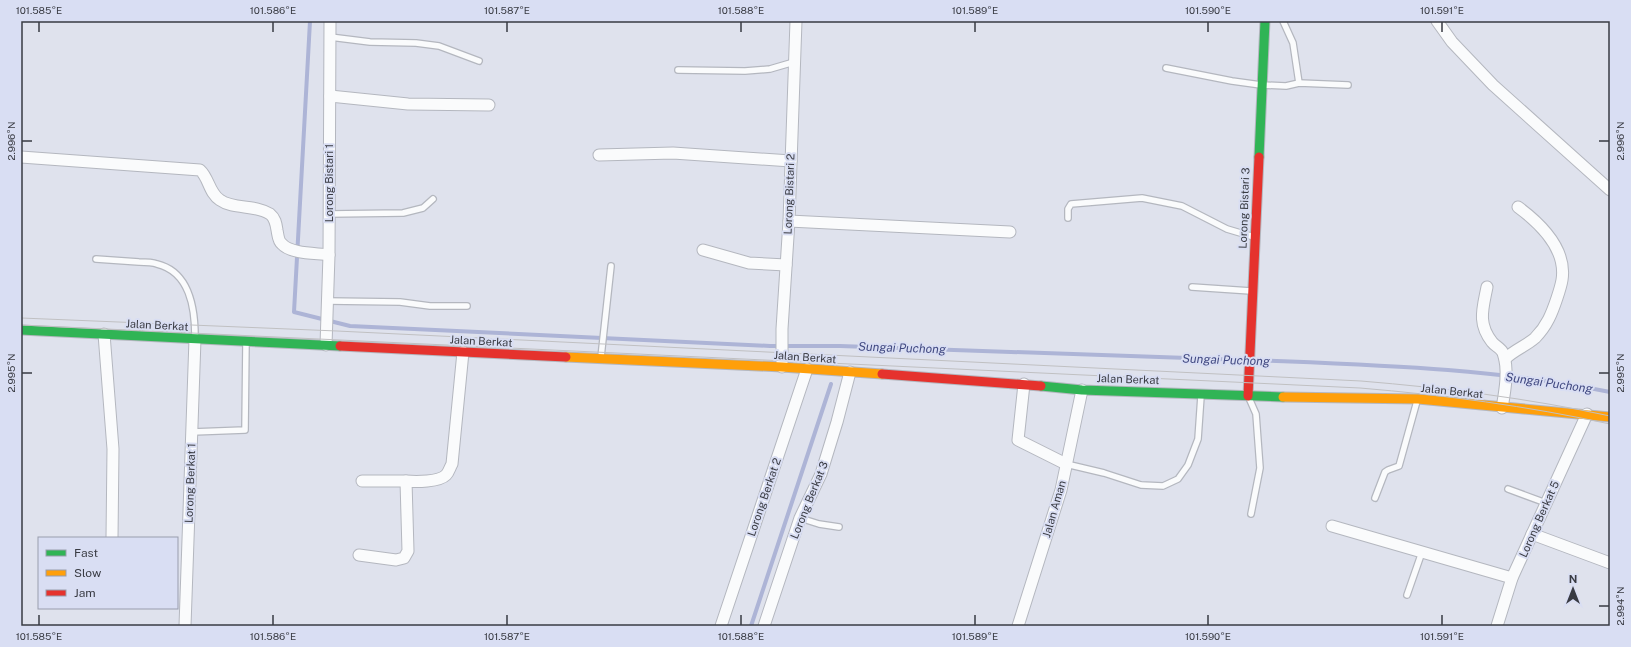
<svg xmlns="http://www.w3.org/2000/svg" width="1631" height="647" font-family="'Public Sans',sans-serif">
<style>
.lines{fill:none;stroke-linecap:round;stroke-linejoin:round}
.stream{stroke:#adb4d6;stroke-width:4}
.lane-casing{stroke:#b4b7bf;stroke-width:8}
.street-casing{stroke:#b4b7bf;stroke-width:13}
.fast-casing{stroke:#b4b7bf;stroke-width:11}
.slow-casing{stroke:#b4b7bf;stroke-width:11}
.jam-casing{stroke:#b4b7bf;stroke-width:11}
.lane{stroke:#fafbfc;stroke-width:5.5}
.street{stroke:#fafbfc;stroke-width:11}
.fast{stroke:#30b455;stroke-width:9}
.slow{stroke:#ff9f0a;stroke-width:9}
.jam{stroke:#e5322d;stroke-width:9}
.tram{stroke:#c0c0c2;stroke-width:1}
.ticks{fill:none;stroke:#393b43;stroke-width:1.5}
.labels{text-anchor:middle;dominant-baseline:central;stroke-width:4;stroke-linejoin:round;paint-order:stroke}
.street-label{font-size:11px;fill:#393b43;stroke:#d9def3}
.water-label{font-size:12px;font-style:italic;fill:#424a82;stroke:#d9def3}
.neatline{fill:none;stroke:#393b43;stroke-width:1.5}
.ticks-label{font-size:10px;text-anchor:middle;fill:#393b43}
</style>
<rect width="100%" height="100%" fill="#dfe2ed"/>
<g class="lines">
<g class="stream">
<polyline points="310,21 294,312 350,326 770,346 840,346 1245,360"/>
<path d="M1252 360C1372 365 1493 368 1610 392"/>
<polyline points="751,626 831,384"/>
</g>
<g class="lane-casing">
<g id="lane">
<polyline points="1283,21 1293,43 1299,83"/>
<polyline points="330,37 370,42 416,43 439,46 479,61"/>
<polyline points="1166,68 1232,81 1261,85 1286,86 1299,83 1348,85"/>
<polyline points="678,70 745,71 770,69 794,62"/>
<polyline points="329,214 403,213 423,208 433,199"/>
<polyline points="1068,218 1068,209 1071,204 1142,198 1182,206 1227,229 1254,237"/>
<path d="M96 259C110 260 124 261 139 262 145 262 152 262 157 264 190 272 195 308 195 337"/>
<polyline points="1192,287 1251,291"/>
<polyline points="328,301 400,302 430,306 467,306"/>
<polyline points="601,357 611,266"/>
<polyline points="1249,398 1256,414 1260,468 1251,514"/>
<polyline points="192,432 245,430 246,342"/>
<polyline points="1066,464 1104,473 1141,485 1163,486 1178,479 1188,465 1198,439 1201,396"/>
<polyline points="1508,489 1546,503"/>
<polyline points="1375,498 1385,472 1388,470 1399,466 1417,401"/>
<polyline points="800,518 819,524 839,527"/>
<polyline points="1407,595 1422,552"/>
</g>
</g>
<g class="street-casing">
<g id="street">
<polyline points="1437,21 1452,42 1493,85 1610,190"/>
<polyline points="330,96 408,104 489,105"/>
<polyline points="599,155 673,153 791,161"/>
<path d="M21 157 200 170C209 178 209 193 220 200 234 210 254 204 270 214 275 218 276 223 277 230 278 235 278 241 282 244 291 254 316 253 329 255"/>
<polyline points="789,221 1010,232"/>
<polyline points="703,250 749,263 786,265"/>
<path d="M1487 287C1483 308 1477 323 1492 342 1495 346 1501 348 1503 353 1509 369 1505 391 1502 408"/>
<polyline points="104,334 113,449 112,538"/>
<polyline points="326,345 329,255 330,21"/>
<path d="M1505 359C1514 350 1526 346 1535 338 1547 326 1552 313 1557 298 1559 292 1561 286 1562 280 1567 249 1541 224 1518 207"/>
<polyline points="782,367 782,329 789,221 796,21"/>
<polyline points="1024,384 1018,440 1066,464"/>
<polyline points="362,481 406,481"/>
<polyline points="1332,526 1512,578"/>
<polyline points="1532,534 1610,563"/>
<path d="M359 555 396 560 404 558 408 551 406 481C416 482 439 482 446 475 449 472 450 467 452 464L463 352"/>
<polyline points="185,626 195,339"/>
<polyline points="721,626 807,369"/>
<polyline points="764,626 800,518 821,474 837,422 850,372"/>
<polyline points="1018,626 1061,490 1082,390"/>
<polyline points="1497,626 1512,578 1587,414"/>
</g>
</g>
<g class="fast-casing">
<g id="fast">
<polyline points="1259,157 1265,21"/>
<polyline points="21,330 340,346"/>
<polyline points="1041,386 1082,390 1283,397"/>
</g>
</g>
<g class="slow-casing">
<g id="slow">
<polyline points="566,357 782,367 882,374"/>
<polyline points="1283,397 1418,399 1610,417"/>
</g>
</g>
<g class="jam-casing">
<g id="jam">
<polyline points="340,346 566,357"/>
<polyline points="882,374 1041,386"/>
<polyline points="1248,396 1259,157"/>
</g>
</g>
<use href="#lane" class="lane"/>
<use href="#street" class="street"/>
<use href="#fast" class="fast"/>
<use href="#slow" class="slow"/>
<use href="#jam" class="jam"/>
<g class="tram">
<path d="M21 318 337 331 1361 381C1445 388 1527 398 1610 416"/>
<path d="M21 325 1360 388C1444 395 1527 406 1610 424"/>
</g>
</g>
<path class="ticks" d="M39 22V32M273 22V32M507 22V32M741 22V32M975 22V32M1208 22V32M1442 22V32M22 141H32M1599 141H1609M22 373H32M1599 373H1609M1599 606H1609M39 615V625M273 615V625M507 615V625M741 615V625M975 615V625M1208 615V625M1442 615V625"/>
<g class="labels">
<g class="street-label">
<text transform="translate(329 183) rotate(-90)">Lorong Bistari 1</text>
<text transform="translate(789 194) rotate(-88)">Lorong Bistari 2</text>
<text transform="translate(1244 208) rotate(-88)">Lorong Bistari 3</text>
<text transform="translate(157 325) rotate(3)">Jalan Berkat</text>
<text transform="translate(481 341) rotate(3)">Jalan Berkat</text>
<text transform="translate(805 357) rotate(4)">Jalan Berkat</text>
<text transform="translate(1128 379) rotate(2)">Jalan Berkat</text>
<text transform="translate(1452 391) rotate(6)">Jalan Berkat</text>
<text transform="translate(190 483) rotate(-88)">Lorong Berkat 1</text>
<text transform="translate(764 497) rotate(-71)">Lorong Berkat 2</text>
<text transform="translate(809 500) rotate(-68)">Lorong Berkat 3</text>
<text transform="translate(1054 509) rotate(-74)">Jalan Aman</text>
<text transform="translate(1539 519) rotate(-66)">Lorong Berkat 5</text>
</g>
<g class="water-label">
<text transform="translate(902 348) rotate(2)">Sungai Puchong</text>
<text transform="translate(1226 360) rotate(2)">Sungai Puchong</text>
<text transform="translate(1549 383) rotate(8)">Sungai Puchong</text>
</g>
</g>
<rect width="1631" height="647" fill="none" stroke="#d9def3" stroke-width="44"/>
<rect x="38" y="537" width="140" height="72" fill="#d9def3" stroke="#999dad"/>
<rect x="46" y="550" width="20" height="6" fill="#30b455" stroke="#999dad"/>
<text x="74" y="557" font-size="12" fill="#393b43">Fast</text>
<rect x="46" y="570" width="20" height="6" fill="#ff9f0a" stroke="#999dad"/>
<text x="74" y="577" font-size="12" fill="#393b43">Slow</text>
<rect x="46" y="590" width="20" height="6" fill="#e5322d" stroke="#999dad"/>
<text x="74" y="597" font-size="12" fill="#393b43">Jam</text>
<g transform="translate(1573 589)" stroke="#d9def3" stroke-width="3" paint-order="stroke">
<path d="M0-3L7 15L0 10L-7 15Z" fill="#393b43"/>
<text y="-6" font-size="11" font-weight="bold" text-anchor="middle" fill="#393b43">N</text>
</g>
<rect x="22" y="22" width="1587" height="603" class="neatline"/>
<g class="ticks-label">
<text x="39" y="14">101.585°E</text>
<text x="273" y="14">101.586°E</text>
<text x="507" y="14">101.587°E</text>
<text x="741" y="14">101.588°E</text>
<text x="975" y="14">101.589°E</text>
<text x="1208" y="14">101.590°E</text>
<text x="1442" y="14">101.591°E</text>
<text transform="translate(11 141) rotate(-90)" y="4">2.996°N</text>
<text transform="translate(1620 141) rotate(-90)" y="4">2.996°N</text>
<text transform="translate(11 373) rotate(-90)" y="4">2.995°N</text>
<text transform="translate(1620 373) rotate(-90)" y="4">2.995°N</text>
<text transform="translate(1620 606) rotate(-90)" y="4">2.994°N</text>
<text x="39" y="640">101.585°E</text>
<text x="273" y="640">101.586°E</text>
<text x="507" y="640">101.587°E</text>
<text x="741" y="640">101.588°E</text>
<text x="975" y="640">101.589°E</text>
<text x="1208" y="640">101.590°E</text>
<text x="1442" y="640">101.591°E</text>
</g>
</svg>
